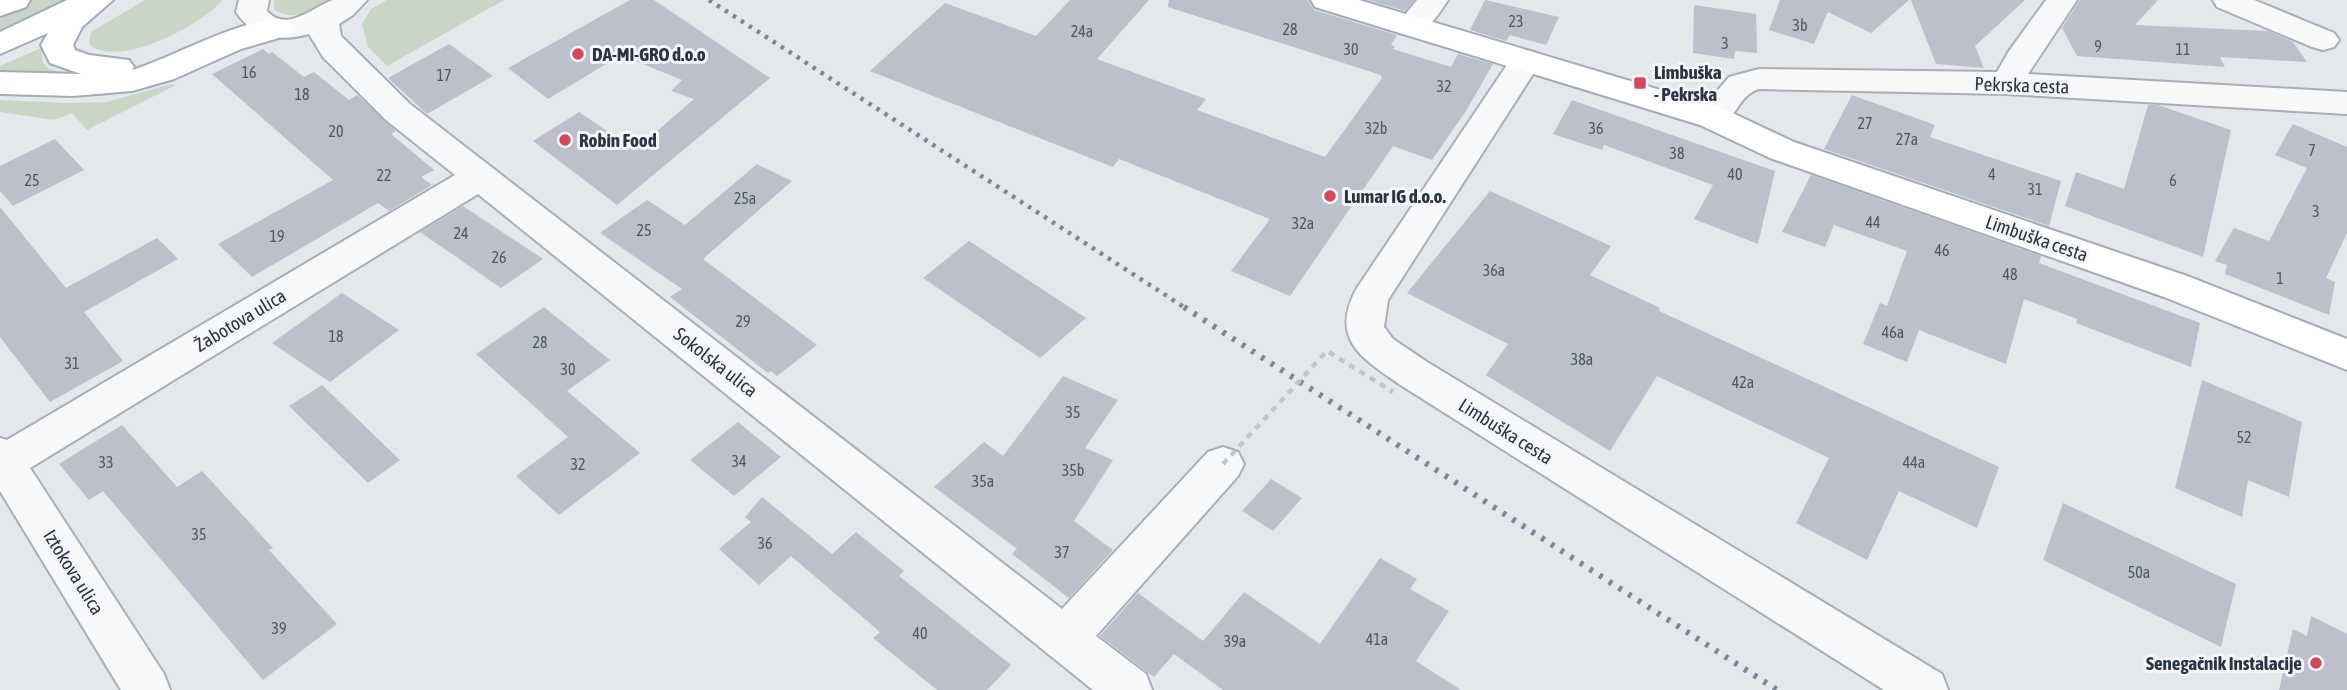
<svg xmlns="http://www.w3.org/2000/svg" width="2347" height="690" font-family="'Asap Condensed',sans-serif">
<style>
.green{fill:#c9d6c5}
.building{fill:#bbc0ca}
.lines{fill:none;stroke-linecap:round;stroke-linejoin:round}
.minor-casing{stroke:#a9aeb7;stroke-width:4}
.major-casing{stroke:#a3abb8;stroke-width:4}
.minor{fill:#f7f8fa;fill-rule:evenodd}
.major{fill:#fff;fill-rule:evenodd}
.rail-far1{stroke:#7d8696;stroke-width:4.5;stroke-dasharray:3.5 6;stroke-linecap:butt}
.rail{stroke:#7d8696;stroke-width:6;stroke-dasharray:3.5 8;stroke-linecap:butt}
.path-bridge{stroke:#c2c5cb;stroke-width:4.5;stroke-dasharray:6 6;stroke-linecap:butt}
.poi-dot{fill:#d1495b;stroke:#f4f6f9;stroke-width:2.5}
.labels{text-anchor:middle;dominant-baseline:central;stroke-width:6;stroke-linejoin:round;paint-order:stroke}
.number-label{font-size:16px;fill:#4f5766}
.poi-label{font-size:19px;font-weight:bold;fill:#2b3445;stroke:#f4f6f9;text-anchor:start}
.street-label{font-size:19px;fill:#2b3445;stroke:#f4f6f9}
</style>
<rect width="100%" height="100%" fill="#e4e7ec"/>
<g class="green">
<polygon points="31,0 75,0 0,36 0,14"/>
<path d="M145 0H222C203 25 116 70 89 44L91 32Z"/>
<path d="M274 0H330C316 13 291 22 274 9Z"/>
<polygon points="387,0 504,0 387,66 368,47 362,24 371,9"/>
<polygon points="41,48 43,63 50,69 67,74 0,73 0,66"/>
<polygon points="171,84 176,85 87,130 72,113 54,120 0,112 0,100 68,103 107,102"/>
</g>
<g class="building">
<polygon points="630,0 654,0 770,78 617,205 533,141 579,112 635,150 694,99 671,91 682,80 621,55 548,99 508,68"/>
<polygon points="1070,0 1149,0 1097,59 1206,99 1197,110 1325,157 1382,78 1381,75 1168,7 1169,0 1308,0 1314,10 1397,35 1391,45 1395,46 1393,49 1451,67 1458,54 1493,64 1466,111 1432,160 1393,146 1290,296 1231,271 1270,219 1119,159 1113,167 870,71 945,3 1036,36"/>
<polygon points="1368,0 1414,0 1405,11"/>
<polygon points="1485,0 1559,17 1546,45 1510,35 1506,41 1470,30"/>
<polygon points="1780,0 1909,0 1871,33 1828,12 1814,44 1769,30"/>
<polygon points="1911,0 2025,0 1975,46 1984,68 1936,64"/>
<polygon points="2080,0 2158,0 2135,25 2268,31 2293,42 2307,62 2220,57 2225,67 2077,56 2062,28"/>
<polygon points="1694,5 1756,14 1757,53 1735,51 1734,59 1693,53"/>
<polygon points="449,44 493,76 427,114 388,78"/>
<polygon points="263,49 269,54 272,52 304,77 314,72 349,100 357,95 396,131 391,134 434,170 421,177 432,185 389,211 378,203 252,277 218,244 333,180 212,74"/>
<polygon points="1852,95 1935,125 1930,137 2061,181 2049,226 1824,149"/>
<polygon points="1572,100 1775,171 1758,244 1694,219 1713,185 1604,145 1602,150 1553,134"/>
<polygon points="2148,105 2158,105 2231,130 2203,257 2065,206 2076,172 2124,189"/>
<polygon points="2293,124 2347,147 2347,233 2326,278 2335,282 2329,315 2225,274 2227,265 2215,261 2234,228 2269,241 2307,168 2275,155"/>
<polygon points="55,139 84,170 13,206 0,191 0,166"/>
<polygon points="757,164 792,181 703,259 817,345 777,376 771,371 768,373 670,297 682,289 600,233 647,200 685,225"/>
<polygon points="1811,175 2041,256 2039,263 2200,323 2191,367 2076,323 2077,319 2024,299 2006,364 1919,330 1907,362 1863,344 1880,303 1887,306 1907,251 1834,225 1825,247 1782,232"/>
<polygon points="1490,191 1611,246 1590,275 1660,308 1659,311 1999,467 1977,528 1899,491 1867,560 1796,523 1829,458 1657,376 1610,451 1486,375 1508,344 1407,293"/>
<polygon points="463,206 543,259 501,288 420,232"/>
<polygon points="0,207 66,288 157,238 178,259 84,312 123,361 50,402 0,337"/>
<polygon points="969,241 1086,318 1040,358 923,278"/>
<polygon points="342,293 399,330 330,382 272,343"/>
<polygon points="544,307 610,360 567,391 640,453 559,515 516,476 568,437 476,354"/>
<polygon points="1063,376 1118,400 1085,448 1113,460 1074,521 1113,550 1069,598 1012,554 1017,549 934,487 984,442 1003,456"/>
<polygon points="2202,380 2302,422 2289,497 2248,480 2242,517 2175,488"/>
<polygon points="322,385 400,460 368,483 289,406"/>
<polygon points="738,422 781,457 734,496 690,460"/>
<polygon points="122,425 177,487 202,471 273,548 269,550 337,624 263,680 103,491 89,500 59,464"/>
<polygon points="1271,479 1302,498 1273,531 1242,511"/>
<polygon points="762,497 832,554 856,532 904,571 899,576 1011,665 987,690 937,690 873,638 880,632 791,556 759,585 719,549 751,522 745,517"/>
<polygon points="2063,503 2236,584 2221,647 2043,560"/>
<polygon points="1380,558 1417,579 1410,589 1449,611 1416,661 1461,690 1223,690 1174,654 1154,677 1100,636 1138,593 1203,641 1244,592 1320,644"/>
<polygon points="2311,616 2347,634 2347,690 2279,690 2293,629 2307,636"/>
</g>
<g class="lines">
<g class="minor-casing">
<g id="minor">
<path d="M239 0H269L267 11C287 33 313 7 333 0 342 0 357 0 367 0L353 15 339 24 341 36 410 104 1062 609 1208 452 1223 447 1238 452 1244 464 1238 476 1096 636 1146 674 1152 690H1093L478 194 30 468 164 674 170 690H121L0 491V438L7 440 455 175 386 120 323 57 309 34C280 42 253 38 236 12Z"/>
<path d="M1417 0H1448C1436 18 1424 39 1400 33L1396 26Z"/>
<path d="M2046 0H2077L2028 74 2347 92V114L2007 94 1759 89C1732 97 1737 135 1700 125L1695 117 1729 77 1759 69 1997 72 2009 51Z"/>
<polygon points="2213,0 2254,0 2334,33 2339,40 2334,47 2323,50 2312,47 2217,7"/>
<path d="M1526 50 1537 53 1542 60 1388 300 1384 327 1393 339 1427 362 1942 674 1948 690H1884L1399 384C1361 358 1329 338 1357 288L1515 53Z"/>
</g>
</g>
<g class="major-casing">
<g id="major">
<polygon points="0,0 30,0 26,7 0,16"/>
<path d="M67 0H113L82 27 73 45 75 50 89 55 129 60 134 67 132 70C171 59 252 11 289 21L293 28 289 35 241 49 174 79 132 91 73 96 0 94V72L81 74 50 63 41 45 48 33 0 54V32Z"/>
<polygon points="1311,0 1359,0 1724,109 1794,142 2190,277 2347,339 2347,370 2164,297 1770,158 1700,125 1315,7"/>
</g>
</g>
<use href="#minor" class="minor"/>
<use href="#major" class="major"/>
<polyline class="rail-far1" points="709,0 1187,309"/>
<polyline class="rail" points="1184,307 1777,690"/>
<polyline class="path-bridge" points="1223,464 1327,351 1393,392"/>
</g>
<g class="poi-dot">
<circle cx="578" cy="54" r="7"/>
<rect x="1633" y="76" width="14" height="14" rx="3.5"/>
<circle cx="565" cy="140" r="7"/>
<circle cx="1330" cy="196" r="7"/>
<circle cx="2316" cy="663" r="7"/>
</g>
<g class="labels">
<g class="number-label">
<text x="1516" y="21">23</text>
<text x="1800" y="25">3b</text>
<text x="1290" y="29">28</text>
<text x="1082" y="31">24a</text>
<text x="1725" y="43">3</text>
<text x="2098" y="46">9</text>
<text x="1351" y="49">30</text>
<text x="2183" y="49">11</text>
<text x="249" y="72">16</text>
<text x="444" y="75">17</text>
<text x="1444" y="86">32</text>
<text x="302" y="94">18</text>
<text x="1865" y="123">27</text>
<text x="1376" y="128">32b</text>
<text x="1596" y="128">36</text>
<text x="336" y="131">20</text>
<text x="1907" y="139">27a</text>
<text x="2312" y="150">7</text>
<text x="1677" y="153">38</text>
<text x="1735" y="174">40</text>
<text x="1992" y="174">4</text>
<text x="384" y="175">22</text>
<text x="32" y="180">25</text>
<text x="2173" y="180">6</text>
<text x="2035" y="189">31</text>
<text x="745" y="198">25a</text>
<text x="2316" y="211">3</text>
<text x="1873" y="222">44</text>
<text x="1303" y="223">32a</text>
<text x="644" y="230">25</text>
<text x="461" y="233">24</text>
<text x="277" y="236">19</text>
<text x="1942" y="250">46</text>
<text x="499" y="257">26</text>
<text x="1494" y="270">36a</text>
<text x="2010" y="274">48</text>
<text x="2280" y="278">1</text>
<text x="743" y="321">29</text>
<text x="1893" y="332">46a</text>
<text x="336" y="336">18</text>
<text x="540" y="342">28</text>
<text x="1582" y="359">38a</text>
<text x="72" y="363">31</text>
<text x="568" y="369">30</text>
<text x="1743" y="382">42a</text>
<text x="1073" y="412">35</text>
<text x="2244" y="437">52</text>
<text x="739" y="461">34</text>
<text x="106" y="462">33</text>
<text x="1914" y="462">44a</text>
<text x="578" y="464">32</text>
<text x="1073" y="470">35b</text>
<text x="983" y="481">35a</text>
<text x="199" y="534">35</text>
<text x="765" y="543">36</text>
<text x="1062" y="552">37</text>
<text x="2139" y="572">50a</text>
<text x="279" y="628">39</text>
<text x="920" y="633">40</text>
<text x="1377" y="639">41a</text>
<text x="1235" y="641">39a</text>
</g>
<g class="poi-label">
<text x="592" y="54">DA-MI-GRO d.o.o</text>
<text x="1654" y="72">Limbuška<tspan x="1654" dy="22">- Pekrska</tspan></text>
<text x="579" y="140">Robin Food</text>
<text x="1344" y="196">Lumar IG d.o.o.</text>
<text x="2302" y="663" text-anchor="end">Senegačnik Instalacije</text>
</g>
<g class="street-label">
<text transform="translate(2022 85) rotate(2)">Pekrska cesta</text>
<text transform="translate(2037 238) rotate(19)">Limbuška cesta</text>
<text transform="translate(240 320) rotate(-31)">Žabotova ulica</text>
<text transform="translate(716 362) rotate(38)">Sokolska ulica</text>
<text transform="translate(1506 431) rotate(32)">Limbuška cesta</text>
<text transform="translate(74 572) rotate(58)">Iztokova ulica</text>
</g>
</g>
</svg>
